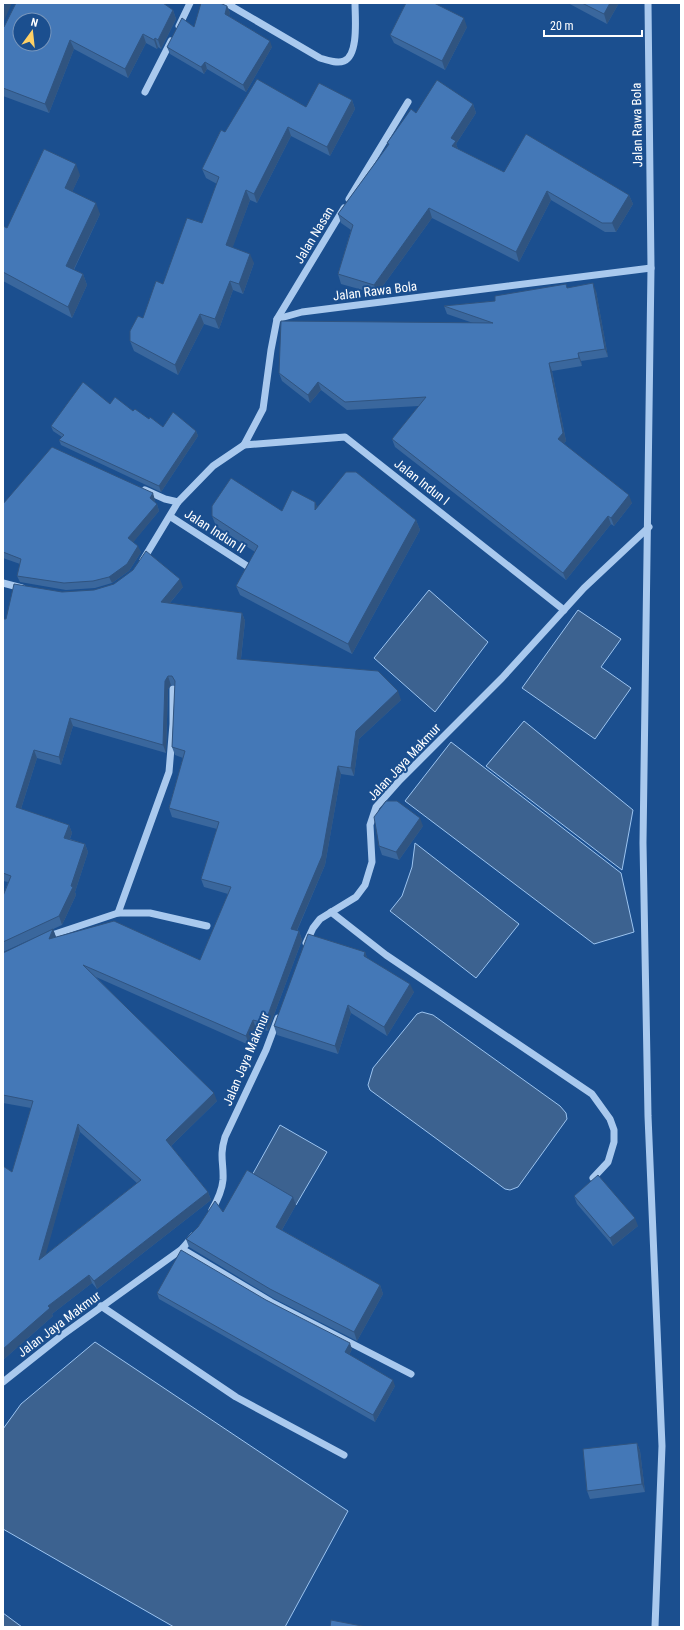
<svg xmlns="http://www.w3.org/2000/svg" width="684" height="1630" font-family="'Roboto Condensed',sans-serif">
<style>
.water{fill:#3c6290;stroke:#9cc4f0}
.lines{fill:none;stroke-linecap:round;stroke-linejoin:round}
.minor{stroke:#a9c9ee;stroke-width:7}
.wall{fill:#3a679d;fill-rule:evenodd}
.shaded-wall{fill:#305480}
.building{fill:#4478b7;stroke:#305480;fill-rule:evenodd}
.labels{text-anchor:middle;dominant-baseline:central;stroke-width:4;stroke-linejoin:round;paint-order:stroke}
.street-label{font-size:13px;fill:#fff;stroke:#1b4f8f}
</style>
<rect width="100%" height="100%" fill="#1b4f8f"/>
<g class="water">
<polygon points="429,590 488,642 435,712 374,658"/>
<polygon points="578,610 621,639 601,667 631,688 595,739 522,688"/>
<polygon points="524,721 633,810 622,870 486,766"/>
<polygon points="451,742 621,873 634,932 594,944 405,801"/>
<polygon points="415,843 519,924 476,978 390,911 402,896 412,867"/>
<polygon points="422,1012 433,1015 560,1106 566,1113 567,1119 518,1187 510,1190 505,1189 370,1090 368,1085 373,1068 417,1014"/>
<polygon points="280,1125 327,1152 296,1205 250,1179"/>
<polygon points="95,1342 348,1511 285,1627 174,1627 3,1529 3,1429 21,1404"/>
<polygon points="3,1613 22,1627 3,1627"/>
</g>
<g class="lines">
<g class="minor">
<path d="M226 3 320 58C327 60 337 64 344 61 359 55 355 17 355 3"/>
<polyline points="648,3 651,268 643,843 648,1116 662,1446 655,1627"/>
<polyline points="179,26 190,3"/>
<polyline points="145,92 171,41"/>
<polyline points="349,199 408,102"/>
<polyline points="277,319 344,208"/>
<polyline points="244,445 345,437 564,610"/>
<polyline points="145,490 165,499 178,502"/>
<polyline points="171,517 247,566"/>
<polyline points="143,560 178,502 213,466 244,445 263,409 271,350 277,319 302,312 651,268"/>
<polyline points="3,583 22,588"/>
<polyline points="331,912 386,955 592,1094 610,1119 614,1130 614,1142 608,1162 593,1178"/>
<polyline points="118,913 169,772 173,724 173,689"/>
<polyline points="46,937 118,913 150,913 207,926"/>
<polyline points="306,943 313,928 320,919 356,897 365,885 372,862 370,825 376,807 400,780 502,678 584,588 649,527"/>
<path d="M212 1210C217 1201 222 1191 223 1180 224 1163 219 1157 225 1137L266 1050 278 1018"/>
<polyline points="182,1249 271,1302 411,1374"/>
<polyline points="101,1306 236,1397 344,1455"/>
<polyline points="3,1382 61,1336 182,1249 193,1236"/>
</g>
</g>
<g class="wall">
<polygon points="568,3 619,3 607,24"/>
<polygon points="227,6 230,13 229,16 272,47 246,92 207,69 204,74 170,54 167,47 194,27"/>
<polygon points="173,10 176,19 161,49 158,47 157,49 146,43 128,78 74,49 49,113 3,96 3,28"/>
<polygon points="467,27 445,70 394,43 390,35"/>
<polygon points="352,100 355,109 330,156 291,136 257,203 250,200 232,248 254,263 243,294 233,290 219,329 204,324 178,375 134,351 130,341 143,318 163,284 202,223 217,184 206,178 202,169 225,132 306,107"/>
<polygon points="473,104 476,113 456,144 458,149 504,172 629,195 633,204 616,232 605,232 551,200 519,262 432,218 377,294 341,284 338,274 351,230 341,223 338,214 388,145 387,143 416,113"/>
<polygon points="80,175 72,192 100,214 74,270 83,274 87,285 72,318 3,281 3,226 7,228"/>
<polygon points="567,288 596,291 608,357 581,361 582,366 552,371 566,441 563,444 632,503 614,526 611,524 566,580 395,447 392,439 419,406 347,410 321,390 310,403 282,381 279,373 473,323 447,314 444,306 495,301"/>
<polygon points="110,404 133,411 149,419 163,427 196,431 198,436 161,492 61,445 59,440 62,437 53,431 51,426"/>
<polygon points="155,500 154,502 157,504 159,511 133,542 141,552 129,571 112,583 95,588 66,590 20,582 17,576 20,564 3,558 3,504"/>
<polygon points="315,502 317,507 416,520 420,530 352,654 240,595 236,586 255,552 216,526 212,516 282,511"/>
<path d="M183 587 170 603 242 613 245 621 241 659 401 700 359 739 354 776 341 774 325 865 297 931H299L302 940 268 1031 256 1028 249 1045 96 977 217 1101 171 1146 208 1192 211 1200 97 1289 92 1283 52 1314 53 1316 3 1360V1166L12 1172 31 1108 3 1103V953L53 929 56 937 200 960 228 894 204 887 201 879 217 829 172 817 169 808 183 758 175 755 172 747 175 685H171L168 689 166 753 73 726 61 765 37 758 21 809 69 825 72 833 70 839 85 844 88 852 75 892 76 895 62 925 3 952V896L8 882 3 881V619H6L62 592ZM80 1132 137 1183 45 1255Z"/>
<polygon points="423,826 399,860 382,855 379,846"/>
<polygon points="365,952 367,958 414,992 387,1036 351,1013 338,1054 277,1035 274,1026"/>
<polygon points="574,1196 638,1226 613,1246 577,1204"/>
<polygon points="293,1197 296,1205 282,1230 380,1285 383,1294 357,1341 273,1298 189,1247 186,1239 223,1212"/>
<polygon points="157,1293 266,1300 352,1349 349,1355 395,1386 375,1422 159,1299"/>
<polygon points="637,1443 640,1451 645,1492 590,1499 587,1491"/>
</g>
<g class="shaded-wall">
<polygon points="5,3 12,3 3,23 3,7"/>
<polygon points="610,3 619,3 607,24 604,14"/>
<polygon points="227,6 230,13 228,20 225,14"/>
<polygon points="173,10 176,19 161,49 158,40"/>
<polygon points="464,18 467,27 445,70 442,61"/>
<polygon points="143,34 146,43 128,78 125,69"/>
<polygon points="155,38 158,47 157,49 154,40"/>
<polygon points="70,40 74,49 49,113 45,104"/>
<polygon points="270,41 272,47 246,92 243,85"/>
<polygon points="205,62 207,69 204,74 201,67"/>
<polygon points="352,100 355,109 330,156 327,147"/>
<polygon points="473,104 476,113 456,144 459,151 452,146 451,138"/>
<polygon points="288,127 291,136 257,203 254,194"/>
<polygon points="76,164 80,175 69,199 65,188"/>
<polygon points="246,190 250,200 230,255 226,245"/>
<polygon points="547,191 551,200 519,262 516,252"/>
<polygon points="629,195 633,204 616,232 612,223"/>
<polygon points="96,203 100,214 70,277 66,266"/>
<polygon points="429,208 432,218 377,294 374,285"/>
<polygon points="250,254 254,263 243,294 239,284"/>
<polygon points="83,274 87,285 72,318 68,307"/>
<polygon points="230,281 233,290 219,329 215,319"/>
<polygon points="593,283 596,291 608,357 605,349"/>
<polygon points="200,314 204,324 178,375 175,365"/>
<polygon points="578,353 581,361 582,366 579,358"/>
<polygon points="549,363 552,371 566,441 561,447 558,439"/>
<polygon points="318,382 321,390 310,403 308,395"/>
<polygon points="196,431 198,436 161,492 159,486"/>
<polygon points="153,493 155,500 152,505 150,498"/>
<polygon points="629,495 632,503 614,526 611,518"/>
<polygon points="315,502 319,511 315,510"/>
<polygon points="157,504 159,511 131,545 128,538"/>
<polygon points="608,516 611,524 566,580 563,573"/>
<polygon points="416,520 420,530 352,654 348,644"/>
<polygon points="138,546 141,552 129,571 112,583 109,577"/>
<polygon points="180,579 183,587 164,610 161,602"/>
<polygon points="242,613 245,621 240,667 237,659"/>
<polygon points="168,676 171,685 168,689 166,753 163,745 165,681"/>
<polygon points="398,691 401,700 359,739 354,776 351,768 356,731"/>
<polygon points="70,718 73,726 61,765 59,757"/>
<polygon points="34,750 37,758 19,815 16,807"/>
<polygon points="338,766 341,774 325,865 294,937 291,929"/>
<polygon points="420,818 423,826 399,860 396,852"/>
<polygon points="69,825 72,833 67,846 64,838"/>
<polygon points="85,844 88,852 75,892 76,895 62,925 59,916 71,886"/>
<polygon points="53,929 56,937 49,939"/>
<polygon points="299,931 302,940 268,1031 265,1023"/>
<polygon points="365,952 368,960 364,956"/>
<polygon points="410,984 414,992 387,1036 384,1027"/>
<polygon points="348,1005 351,1013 338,1054 335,1046"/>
<polygon points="253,1020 256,1028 249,1045 246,1036"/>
<polygon points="214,1093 217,1101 169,1148 166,1140"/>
<polygon points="78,1124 80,1132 42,1268 39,1260"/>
<polygon points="208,1192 211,1200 97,1289 94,1281"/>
<polygon points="293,1197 296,1205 279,1235 276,1227"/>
<polygon points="635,1218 638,1226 613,1246 610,1238"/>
<polygon points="89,1275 92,1283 52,1314 53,1316 3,1360 3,1349 48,1306"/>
<polygon points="380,1285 383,1294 357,1341 354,1332"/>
<polygon points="350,1343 352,1349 347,1359 345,1352"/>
<polygon points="393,1380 395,1386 375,1422 373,1415"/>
<polygon points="637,1443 640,1451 645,1492 642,1484"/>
</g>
<g class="building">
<path d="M16 3H163L173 10 158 40 155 38 154 40 143 34 125 69 70 40 45 104 3 88V28L4 27ZM20 20H44V44H20Z"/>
<polygon points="201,3 220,3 227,6 225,14 270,41 243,85 205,62 201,67 167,47 182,18 194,27"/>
<polygon points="406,3 434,3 464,18 442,61 390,35"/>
<polygon points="582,3 610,3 604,14"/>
<polygon points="257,79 306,107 319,83 352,100 327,147 288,127 254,194 246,190 226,245 250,254 239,284 230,281 215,319 200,314 175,365 130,341 130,331 138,316 143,318 156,281 163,284 187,218 202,223 219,177 202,169 221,130 225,132"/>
<polygon points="437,80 473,104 451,138 456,141 452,146 504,172 526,134 629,195 612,223 602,223 547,191 516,252 429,208 374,285 338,274 353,225 338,214 389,144 387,143 411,109 416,113"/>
<polygon points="44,149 76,164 65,188 96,203 66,266 83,274 68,307 3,272 3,226 7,228"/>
<polygon points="593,283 605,349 578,353 579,358 549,363 563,433 558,439 629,495 611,518 608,516 563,573 392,439 426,397 345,402 318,382 308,395 279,373 281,321 493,323 444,306 495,301 495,296 566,284 567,288"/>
<polygon points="83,382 110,404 115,397 133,411 135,409 149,419 150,417 163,427 173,412 196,431 159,486 59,440 64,435 51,426"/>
<polygon points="52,447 153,493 150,498 157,504 128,538 138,546 127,564 109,577 93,581 64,583 17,576 21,559 3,552 3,504"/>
<polygon points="346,472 356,472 416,520 348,644 236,586 258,546 212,516 212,506 231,478 282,511 292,490 315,502 315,510"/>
<path d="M146 551 180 579 161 602 242 613 237 659 378 671 398 691 356 731 351 768 338 766 322 856 291 929 299 931 265 1023 253 1020 246 1036 83 965 214 1093 166 1140 208 1192 94 1281 89 1275 48 1306 50 1308 3 1349V1166L12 1172 33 1101 3 1095V953L53 929 49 939 114 921 200 960 231 887 201 879 219 822 169 808 185 751 172 747 175 681 172 676H168L165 681 163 745 70 718 59 757 34 750 16 807 69 825 64 838 85 844 71 886 73 887 59 916 3 942V896L11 876 3 873V619H6L14 584 62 592 94 590 114 584 133 570ZM78 1124 141 1180 39 1260Z"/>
<polygon points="386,801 397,801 420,818 396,852 379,846 374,817"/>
<polygon points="308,934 365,952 364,956 410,984 384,1027 348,1005 335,1046 274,1026"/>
<polygon points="247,1170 293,1197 276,1227 380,1285 354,1332 270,1289 186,1239 198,1227 215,1201 223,1212"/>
<polygon points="598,1175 635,1218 610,1238 574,1196"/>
<polygon points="181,1250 266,1300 350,1343 345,1352 393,1380 373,1415 157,1293"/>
<polygon points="637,1443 642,1484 587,1491 583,1449"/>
<polygon points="331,1620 367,1627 330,1627"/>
</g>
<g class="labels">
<g class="street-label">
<text transform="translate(637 125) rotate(-91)">Jalan Rawa Bola</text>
<text transform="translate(314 235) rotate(-59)">Jalan Nasan</text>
<text transform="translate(375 291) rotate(-7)">Jalan Rawa Bola</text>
<text transform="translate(422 482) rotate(38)">Jalan Indun I</text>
<text transform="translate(215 531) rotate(33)">Jalan Indun II</text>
<text transform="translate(404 762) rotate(-47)">Jalan Jaya Makmur</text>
<text transform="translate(246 1059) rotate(-67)">Jalan Jaya Makmur</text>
<text transform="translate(59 1324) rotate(-37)">Jalan Jaya Makmur</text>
</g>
</g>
<rect width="684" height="1630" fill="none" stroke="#ffffff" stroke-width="8"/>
<g transform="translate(32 32) rotate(15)"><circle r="19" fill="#1b4f8f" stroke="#7695bc"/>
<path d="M0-3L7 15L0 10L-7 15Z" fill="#ffd166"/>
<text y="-6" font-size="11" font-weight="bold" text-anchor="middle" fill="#ffffff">N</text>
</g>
<path d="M544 30v6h98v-6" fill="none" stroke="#ffffff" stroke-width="2"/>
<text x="550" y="30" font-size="12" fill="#ffffff" stroke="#1b4f8f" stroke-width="3" paint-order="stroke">20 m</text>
</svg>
